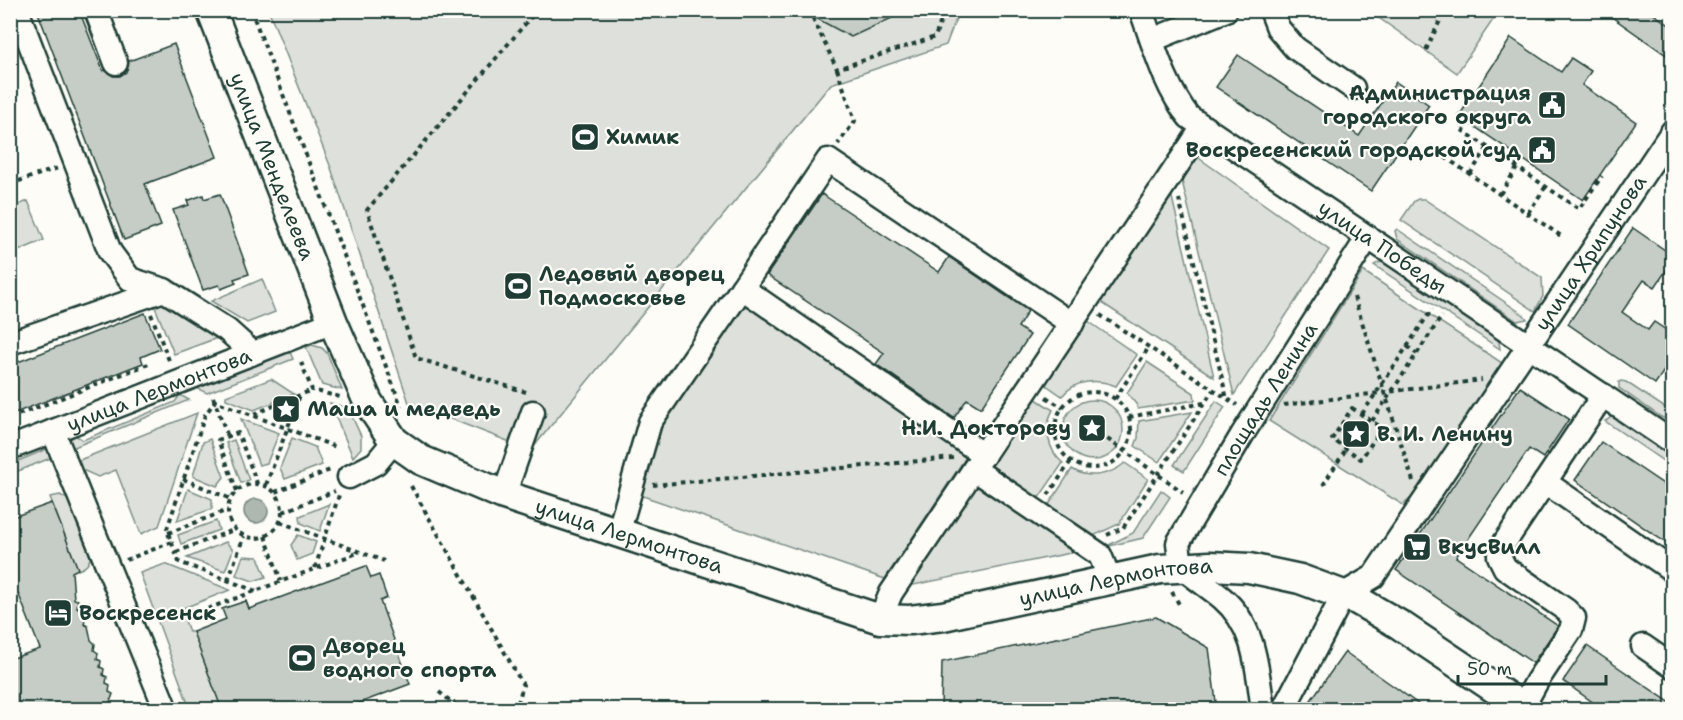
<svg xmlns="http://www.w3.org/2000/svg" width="1683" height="720" font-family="'Shantell Sans',sans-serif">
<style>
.green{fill:#dde0db;stroke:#7e8e88;stroke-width:1.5}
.water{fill:#aeb8b1;stroke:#75877f;stroke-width:1.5}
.building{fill:#c6cdc7;stroke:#1f3d34;stroke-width:1.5}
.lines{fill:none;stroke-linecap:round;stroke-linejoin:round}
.minor-casing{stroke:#1f3d34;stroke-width:27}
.major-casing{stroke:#1f3d34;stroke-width:33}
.path{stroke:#1f3d34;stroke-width:4;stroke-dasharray:4.5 4.5;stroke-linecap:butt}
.minor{stroke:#fdfcf7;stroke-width:22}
.major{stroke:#fdfcf7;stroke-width:28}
.labels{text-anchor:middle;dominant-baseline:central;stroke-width:4.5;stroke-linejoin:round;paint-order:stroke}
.poi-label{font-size:21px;font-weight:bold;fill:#1f3d34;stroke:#fdfcf7;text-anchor:start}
.street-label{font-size:21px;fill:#1f3d34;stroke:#fdfcf7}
</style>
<rect width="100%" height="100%" fill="#fdfcf7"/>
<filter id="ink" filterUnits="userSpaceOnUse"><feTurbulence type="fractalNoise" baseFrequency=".0167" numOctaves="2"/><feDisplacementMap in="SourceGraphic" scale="12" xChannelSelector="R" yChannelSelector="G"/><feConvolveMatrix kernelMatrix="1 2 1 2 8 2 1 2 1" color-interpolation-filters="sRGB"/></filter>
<g filter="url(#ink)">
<g class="green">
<polygon points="269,11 959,11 946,45 831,84 531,450 409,403 331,168"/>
<polygon points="1369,11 1499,11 1457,73"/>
<polygon points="1193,154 1329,250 1234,395 1180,173"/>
<polygon points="1170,189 1214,377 1096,299"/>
<polygon points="1418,199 1424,199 1542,278 1543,296 1535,311 1401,220 1414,201"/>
<polygon points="28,201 44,240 11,254 11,208"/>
<polygon points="1397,229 1524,315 1527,319 1517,321 1397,239 1395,231"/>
<polygon points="1380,262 1387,263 1494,334 1499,342 1500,349 1374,265"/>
<polygon points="1363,271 1502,363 1420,490 1403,505 1269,421"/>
<polygon points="262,279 275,312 247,323 211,301"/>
<polygon points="165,299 220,334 217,338 174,354 153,302"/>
<polygon points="744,302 966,457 885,579 640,495 659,426"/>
<path d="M1085 319 1137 355 1116 386C1097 379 1076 379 1062 396L1042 382Z"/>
<polygon points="312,345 322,348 327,353 342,390 322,385 306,347"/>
<polygon points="290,352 293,359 207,393 196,388"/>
<polygon points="1147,362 1194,393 1195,400 1138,409 1136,404 1127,393"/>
<polygon points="271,379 294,394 254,410 226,399 226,396"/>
<polygon points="1621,381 1626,382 1670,411 1672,417 1666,419 1661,417 1619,388 1619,382"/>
<polygon points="180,395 189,400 72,448 69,441 75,435 83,440 175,402"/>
<path d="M1033 397 1053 410C1043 427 1048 451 1063 463L1036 502 985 467Z"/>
<circle cx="1093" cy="430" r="30"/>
<polygon points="1216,401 1225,407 1184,471 1174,465"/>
<polygon points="330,403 348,408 361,436 361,448 353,457"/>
<polygon points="1192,412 1159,462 1135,446 1138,438 1139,421"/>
<polygon points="197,413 159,526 141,534 116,470 98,477 80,469 77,461"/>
<polygon points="1612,417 1616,418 1672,455 1672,467 1605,421"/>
<polygon points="241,419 279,433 267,463 259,465"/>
<polygon points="292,438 315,447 322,465 285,479 280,468"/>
<polygon points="210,439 224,477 217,486 193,476 203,442"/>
<polygon points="234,440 249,480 241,483 226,443"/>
<polygon points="49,448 53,457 11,474 11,464"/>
<path d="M1125 463 1148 479 1119 524 1089 538 1046 509 1072 469C1089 480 1110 475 1125 463Z"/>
<polygon points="976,480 1080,551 904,587"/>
<polygon points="188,489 212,499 212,509 177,521"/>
<polygon points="1161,490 1170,497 1143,538 1105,547 1133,533"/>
<path d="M60 495 69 500 90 554C91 563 86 567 78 570L50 497Z"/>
<polygon points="329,504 320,531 301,523 300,516"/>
<polygon points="216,521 219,530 181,544 178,535"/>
<polygon points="298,535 316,542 312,554 297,560 291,545"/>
<polygon points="226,542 233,550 225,571 187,558"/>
<polygon points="243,556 258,557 266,577 253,581 236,575"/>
<polygon points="165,564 230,590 181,609 189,632 193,632 222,709 190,709 140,573"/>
</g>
<circle class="water" cx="256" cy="511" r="12"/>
<g class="building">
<polygon points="37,10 79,10 103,71 105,70 113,76 120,76 126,72 129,61 174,44 217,157 145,184 161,226 124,240"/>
<polygon points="801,10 909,10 851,37"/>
<polygon points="1602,10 1648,10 1672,27 1672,59"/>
<polygon points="1511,38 1561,72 1571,58 1591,71 1582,85 1636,122 1583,200 1459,116"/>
<polygon points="1238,55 1359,136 1396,82 1429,105 1371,191 1216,87"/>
<polygon points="220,194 249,274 234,279 236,283 221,289 219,285 203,290 173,210 189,205 187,201 203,195 204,199"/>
<polygon points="822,194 939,272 949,257 1028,311 1018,327 1030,335 981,408 967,399 954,418 876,364 884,353 767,275"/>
<polygon points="1633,228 1672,255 1672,262 1655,287 1644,280 1622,312 1648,330 1654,322 1672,334 1672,359 1655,384 1568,324"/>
<polygon points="145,313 160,349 141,357 143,363 10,415 10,365"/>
<polygon points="1520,387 1569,419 1543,458 1529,449 1456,557 1558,626 1533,663 1396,570"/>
<polygon points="1601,442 1672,490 1672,547 1575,480"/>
<polygon points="52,503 78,569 72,572 74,599 78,600 77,607 82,610 81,615 85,619 84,624 88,626 91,640 95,644 94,650 98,653 97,659 101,661 100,667 104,669 103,675 107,677 106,683 110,685 109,692 113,694 110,702 114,710 10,710 10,659 40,649 19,595 10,598 10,518"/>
<polygon points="366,566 371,578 379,575 387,598 380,601 410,684 341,710 222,710 193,632 226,619 222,609 246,601 249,609"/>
<polygon points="1156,617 1209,648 1217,710 941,710 942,662"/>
<polygon points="1587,646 1672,704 1672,710 1604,710 1563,681"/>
<polygon points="1345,652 1399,690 1426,710 1304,710"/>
</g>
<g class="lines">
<g class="minor-casing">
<g id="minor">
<polyline points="17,10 110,252 130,279 164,290 227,330 247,348 251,354"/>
<polyline points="96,10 116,63"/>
<path id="s1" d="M1141 10C1154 46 1165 87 1189 117L1672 442"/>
<polyline points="1271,10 1278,28 1295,48 1353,88"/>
<polyline points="1152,40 1226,10"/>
<polyline points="10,343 164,290"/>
<polyline points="53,431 166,710"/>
<path id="s2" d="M10 448 333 322"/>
<polyline points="984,455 742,288 828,160 1072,324"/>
<polyline points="974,469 1100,555 1110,580"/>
<polyline points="349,477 376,463 394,441"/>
<polyline points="1545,482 1603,395"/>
<polyline points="504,495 533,412"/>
<polyline points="618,534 650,422 742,288"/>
<polyline points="880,619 891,593 1203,127"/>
<polyline points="1643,646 1672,666"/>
<path id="s3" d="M1263 710C1257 669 1256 627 1222 598 1209 587 1194 578 1181 566L1178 543 1242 435 1368 237"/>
<path id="s4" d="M1283 710 1344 594 1373 577 1672 132"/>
<polyline points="1521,710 1537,681 1571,630 1574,618 1566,610 1505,568 1499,556 1503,545 1545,482 1672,570"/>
</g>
</g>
<g class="major-casing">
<g id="major">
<path id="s5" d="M211 10 333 322 368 402 394 441 421 460 504 495 880 619 910 620 943 616 1160 569 1210 566 1249 568 1300 579 1357 600 1400 625 1527 710"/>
</g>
</g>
<g class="path">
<polyline points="251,10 401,406"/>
<polyline points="809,10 837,69 935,37 945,10"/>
<polyline points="1426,50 1445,10"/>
<polyline points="837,69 855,121 838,144"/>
<polyline points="1462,130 1579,209 1602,176"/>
<polyline points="1430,147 1561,236"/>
<polyline points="1470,174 1488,147"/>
<polyline points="10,184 58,168"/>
<polyline points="1500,194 1523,159"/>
<polyline points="1179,199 1227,399"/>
<polyline points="1528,213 1546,186"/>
<polyline points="1354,297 1413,481"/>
<polyline points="151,314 170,363"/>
<polyline points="1100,315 1237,405"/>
<polyline points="1407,346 1417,354"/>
<polyline points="301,362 312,390 340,397"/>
<polyline points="526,392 416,358 367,210 537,10"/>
<circle cx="1093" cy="430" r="38"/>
<polyline points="213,397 228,437"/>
<polyline points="1046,397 1063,408"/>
<polyline points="1115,399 1149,347"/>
<polyline points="1284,405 1482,380"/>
<polyline points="1669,406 1672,402"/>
<polygon points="1352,408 1382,428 1361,459 1332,439"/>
<polyline points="254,414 312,390"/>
<polyline points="1362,414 1432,309"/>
<polyline points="1129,417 1204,403"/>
<polyline points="10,418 151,363"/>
<polyline points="1372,421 1442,316"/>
<polyline points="1100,434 1183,492"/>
<polyline points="183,479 231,499"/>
<circle cx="255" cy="511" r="27"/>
<polyline points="266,485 300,395"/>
<polyline points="653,485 953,458"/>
<polyline points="1323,485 1346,449"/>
<polyline points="411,486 523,685 516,710"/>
<polyline points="237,491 218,440 238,433 257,483"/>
<polyline points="275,492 330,470"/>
<polyline points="1048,495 1071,461"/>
<polyline points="283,512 335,491"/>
<polyline points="280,522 384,561"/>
<polyline points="168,533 228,510"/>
<polyline points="1107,535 1123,528 1213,390"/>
<polyline points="265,536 281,581"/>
<polyline points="176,552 236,529"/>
<polyline points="126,560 172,542"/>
<polyline points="315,568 340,492"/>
<polyline points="228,580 244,536"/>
<polyline points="256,591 179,562 168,533 167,529 205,415 215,401 336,447"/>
<polyline points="1172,592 1179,604"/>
<polyline points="191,615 360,552"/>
<polyline points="439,692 462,710"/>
</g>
<use href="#minor" class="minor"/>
<use href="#major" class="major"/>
</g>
</g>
<defs>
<g id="civic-square" transform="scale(1.5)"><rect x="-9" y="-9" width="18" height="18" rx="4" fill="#1f3d34" stroke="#fdfcf7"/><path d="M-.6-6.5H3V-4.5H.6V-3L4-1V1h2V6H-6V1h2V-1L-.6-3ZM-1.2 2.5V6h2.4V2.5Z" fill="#fff"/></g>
<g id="stadium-square" transform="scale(1.5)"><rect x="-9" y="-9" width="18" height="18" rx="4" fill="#1f3d34" stroke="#fdfcf7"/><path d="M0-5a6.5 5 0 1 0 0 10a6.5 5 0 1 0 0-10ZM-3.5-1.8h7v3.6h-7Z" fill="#fff"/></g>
<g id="sight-square" transform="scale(1.5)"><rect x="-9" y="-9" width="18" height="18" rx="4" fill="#1f3d34" stroke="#fdfcf7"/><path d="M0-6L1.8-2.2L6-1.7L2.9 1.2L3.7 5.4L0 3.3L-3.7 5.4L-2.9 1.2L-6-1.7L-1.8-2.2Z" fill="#fff"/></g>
<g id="supermarket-square" transform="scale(1.5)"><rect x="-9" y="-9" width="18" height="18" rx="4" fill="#1f3d34" stroke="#fdfcf7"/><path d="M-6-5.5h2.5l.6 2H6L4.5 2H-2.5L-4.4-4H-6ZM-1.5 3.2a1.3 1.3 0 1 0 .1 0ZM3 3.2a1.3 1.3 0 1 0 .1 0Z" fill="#fff"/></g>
<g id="hotel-square" transform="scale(1.5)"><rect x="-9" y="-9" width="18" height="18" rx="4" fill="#1f3d34" stroke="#fdfcf7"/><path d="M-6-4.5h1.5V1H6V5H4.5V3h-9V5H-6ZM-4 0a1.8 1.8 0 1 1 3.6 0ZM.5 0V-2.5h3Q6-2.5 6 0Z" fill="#fff"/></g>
</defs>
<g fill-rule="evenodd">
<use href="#civic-square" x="1552" y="105"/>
<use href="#stadium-square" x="585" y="137"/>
<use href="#civic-square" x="1542" y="150"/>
<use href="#stadium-square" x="518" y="286"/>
<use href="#sight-square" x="286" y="409"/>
<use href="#sight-square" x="1092" y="428"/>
<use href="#sight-square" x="1356" y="434"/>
<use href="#supermarket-square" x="1417" y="547"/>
<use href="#hotel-square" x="58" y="613"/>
<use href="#stadium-square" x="302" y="658"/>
</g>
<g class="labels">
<g class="poi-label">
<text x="1531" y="93" text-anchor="end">Администрация<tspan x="1531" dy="24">городского округа</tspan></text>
<text x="606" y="137">Химик</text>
<text x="1521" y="150" text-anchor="end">Воскресенский городской суд</text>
<text x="539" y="274">Ледовый дворец<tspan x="539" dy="24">Подмосковье</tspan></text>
<text x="307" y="409">Маша и медведь</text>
<text x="1071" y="428" text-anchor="end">Н.И. Докторову</text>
<text x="1377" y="434">В. И. Ленину</text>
<text x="1438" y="547">ВкусВилл</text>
<text x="79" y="613">Воскресенск</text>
<text x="323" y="646">Дворец<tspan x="323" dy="24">водного спорта</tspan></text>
</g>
<g class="street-label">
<text stroke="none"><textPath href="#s5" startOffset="168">улица Менделеева</textPath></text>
<text stroke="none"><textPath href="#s1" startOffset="351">улица Победы</textPath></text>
<text stroke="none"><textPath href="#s4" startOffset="555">улица Хрипунова</textPath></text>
<text stroke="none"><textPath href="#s2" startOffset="160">улица Лермонтова</textPath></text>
<text stroke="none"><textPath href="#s3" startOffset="366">площадь Ленина</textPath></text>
<text stroke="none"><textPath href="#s5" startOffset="724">улица Лермонтова</textPath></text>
<text stroke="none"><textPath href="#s5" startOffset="1228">улица Лермонтова</textPath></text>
</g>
</g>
<rect width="1683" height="720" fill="none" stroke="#fdfcf7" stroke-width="36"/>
<rect x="18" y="18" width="1647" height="684" fill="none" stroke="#1f3d34" stroke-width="2" filter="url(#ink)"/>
<path d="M1458 675v9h148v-9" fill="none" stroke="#1f3d34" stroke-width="3"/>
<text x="1467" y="675" font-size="18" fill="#1f3d34" stroke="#fdfcf7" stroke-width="4.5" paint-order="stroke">50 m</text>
</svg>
